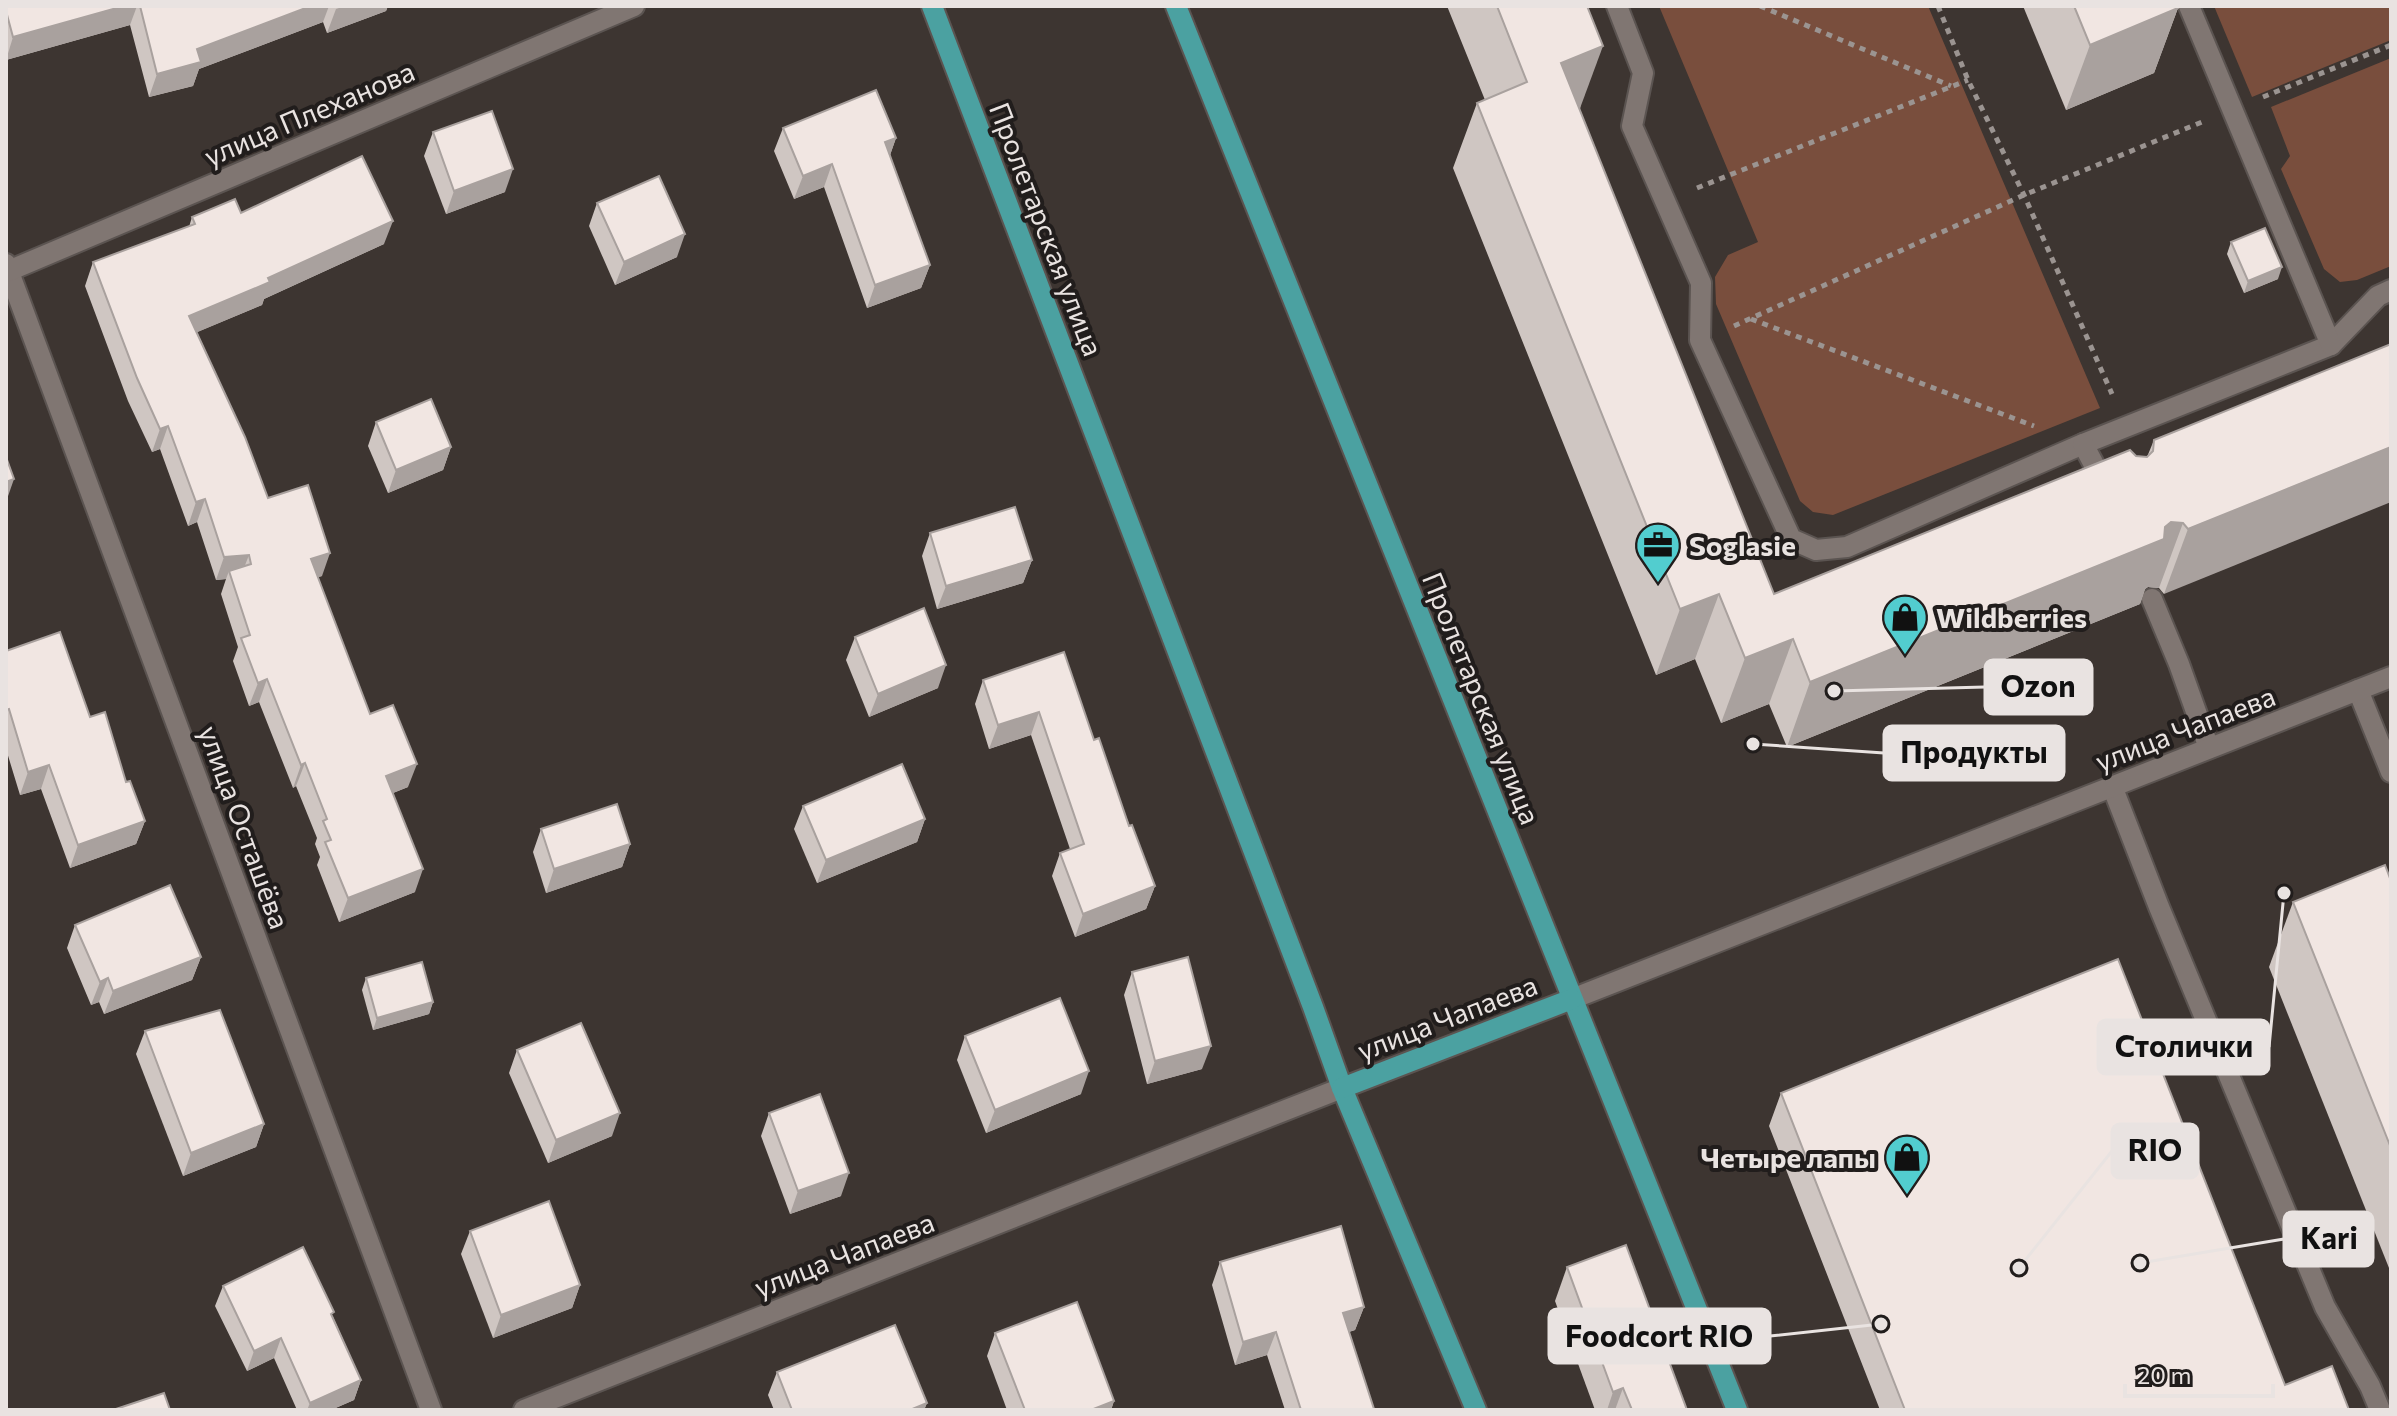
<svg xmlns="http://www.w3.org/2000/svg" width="2397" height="1416" font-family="Commissioner,sans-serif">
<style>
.green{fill:#794e3d}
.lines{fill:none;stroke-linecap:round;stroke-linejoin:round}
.service-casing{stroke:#5b5451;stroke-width:24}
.minor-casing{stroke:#5b5451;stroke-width:24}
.primary-casing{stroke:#5b5451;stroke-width:24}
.path{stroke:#9b9491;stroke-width:5;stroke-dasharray:6 6;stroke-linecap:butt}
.service{stroke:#807672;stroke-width:20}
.minor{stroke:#807672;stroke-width:20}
.primary{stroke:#4ba1a1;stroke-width:20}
.wall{fill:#cfc6c2}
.shaded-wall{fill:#a9a19e}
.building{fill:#f1e6e2;stroke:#a9a19e;stroke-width:2}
.labels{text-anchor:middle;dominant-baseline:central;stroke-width:8;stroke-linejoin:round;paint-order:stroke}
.street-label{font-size:28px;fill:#e9e3e1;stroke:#211d1c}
.poi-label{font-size:28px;font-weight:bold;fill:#e9e3e1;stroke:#211d1c;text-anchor:start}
.leader{fill:none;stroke:#e9e3e1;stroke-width:3}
.callout-dot{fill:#e9e3e1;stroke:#211d1c;stroke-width:3}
.callout{fill:#e9e3e1;stroke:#e9e3e1;stroke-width:3}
.callout-label{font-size:30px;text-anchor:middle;font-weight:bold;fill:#111}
</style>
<rect width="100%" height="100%" fill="#3d3531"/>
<g class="green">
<polygon points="1659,6 1928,6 2100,408 1833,515 1813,512 1800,501 1716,304 1715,277 1728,255 1758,242"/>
<polygon points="2214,6 2391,6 2391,40 2252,97"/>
<polygon points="2391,58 2391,266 2357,280 2340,282 2324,269 2281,169 2290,156 2271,107"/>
</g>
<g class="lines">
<g class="service-casing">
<g id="service">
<polyline points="1617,6 1643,73 1632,126 1701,283 1700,340 1791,539 1816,550 1847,547 2083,444 2331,345 2378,296 2391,290"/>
<polyline points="2189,6 2331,345"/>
<polyline points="2083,444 2107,489"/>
<polyline points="2152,599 2179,664 2209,748"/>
<polyline points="2358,690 2391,772"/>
<polyline points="2112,786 2159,907 2325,1307 2370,1386 2380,1410"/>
</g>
</g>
<g class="minor-casing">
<g id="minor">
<polyline points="6,264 431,1410"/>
<polyline points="6,272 634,6"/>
<polyline points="1572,999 2391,677"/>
<polyline points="524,1410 1342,1088"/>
</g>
</g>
<g class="primary-casing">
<g id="primary">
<polyline points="932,6 1313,1007 1342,1088 1476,1410"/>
<polyline points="1176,6 1737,1410"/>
<polyline points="1342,1088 1572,999"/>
</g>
</g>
<g class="path">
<polyline points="1760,6 1951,86"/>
<polyline points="1938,6 1968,80 2024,195 2112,394"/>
<polyline points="2263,97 2391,45"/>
<polyline points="1697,188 1968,80"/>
<polyline points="1751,319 2034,426"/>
<polyline points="1734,326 2024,195 2202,122"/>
</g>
<use href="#service" class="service"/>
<use href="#minor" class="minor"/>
<use href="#primary" class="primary"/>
</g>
<g class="wall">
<polygon points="6,6 388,6 386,11 327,33 323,22 199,69 193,86 149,97 130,25 6,60"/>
<polygon points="1447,6 1587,6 1580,110 1774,594 2136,456 2147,457 2154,440 2391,344 2164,594 2159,588 2148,587 2145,589 2140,604 1787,747 1769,704 1721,723 1695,659 1656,675 1453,168 1477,103 1485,100"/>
<polygon points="2023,6 2177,6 2178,8 2154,73 2066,110"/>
<polygon points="783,128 896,138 890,155 930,265 921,288 867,308 824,187 794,199 774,151"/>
<polygon points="433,132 505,192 446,214 424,156"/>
<polygon points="597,203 677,257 615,285 589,226"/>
<polygon points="241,213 384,244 264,299 262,305 197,332 268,498 322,576 318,577 370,714 408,787 393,793 415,892 339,922 317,865 320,857 315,844 317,838 296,786 293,788 259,702 249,706 233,661 238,647 221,594 226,579 216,580 197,522 188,526 160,449 152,452 128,401 85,286 93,262 189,227 192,217"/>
<polygon points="2231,242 2278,279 2244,293 2227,254"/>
<polygon points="376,422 451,447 443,470 388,493 368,446"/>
<polygon points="930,533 1032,560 1023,583 937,609 922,556"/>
<polygon points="855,637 938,688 869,717 846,660"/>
<polygon points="6,651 90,717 126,782 145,821 136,844 70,868 41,789 20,795 6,749"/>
<polygon points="983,680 1094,740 1155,886 1146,909 1075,937 1052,876 1060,853 1070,849 1031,735 989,749 975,704"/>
<polygon points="803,806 925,819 917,842 817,883 794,829"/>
<polygon points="541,829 630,844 622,867 546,893 533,852"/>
<polygon points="2391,881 2391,1273 2269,967 2293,902"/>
<polygon points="75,925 201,957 192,980 104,1014 99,1002 91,1005 67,948"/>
<polygon points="1132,972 1202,1069 1147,1084 1124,995"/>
<polygon points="366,978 433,1002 429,1014 373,1030 362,990"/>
<polygon points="145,1031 264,1124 256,1147 183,1176 136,1054"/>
<polygon points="965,1036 1081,1094 986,1133 957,1060"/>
<polygon points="517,1050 612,1136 548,1163 509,1073"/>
<polygon points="1781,1093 2285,1385 2349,1410 1880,1410 1769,1126"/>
<polygon points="769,1113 841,1196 790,1214 761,1136"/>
<polygon points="470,1231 580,1285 572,1308 493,1338 461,1254"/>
<polygon points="1220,1262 1364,1307 1355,1330 1349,1332 1373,1410 1285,1410 1267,1355 1235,1365 1212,1285"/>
<polygon points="1567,1267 1687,1410 1595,1410 1555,1301"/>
<polygon points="223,1286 333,1317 361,1380 354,1400 331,1410 297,1410 274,1358 247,1371 215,1306"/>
<polygon points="995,1333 1114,1401 1111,1410 1007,1410 987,1356"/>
<polygon points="777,1372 927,1403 924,1410 774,1410 768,1395"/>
</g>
<g class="shaded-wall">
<polygon points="124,6 137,6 130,25 6,60 13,37"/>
<polygon points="311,6 329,6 323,22 199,69 193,86 149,97 157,74 197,49"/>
<polygon points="345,6 388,6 386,11 327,33 336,9"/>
<polygon points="2178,8 2154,73 2066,110 2090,45"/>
<polygon points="1603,46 1579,111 1561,63"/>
<polygon points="896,138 888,161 885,142"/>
<polygon points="832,164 824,187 794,199 803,176"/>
<polygon points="513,169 505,192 446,214 454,191"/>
<polygon points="393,221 384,244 264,299 262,305 181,339 189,316 268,278"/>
<polygon points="685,234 677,257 615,285 624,262"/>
<polygon points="930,265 921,288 867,308 875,285"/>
<polygon points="2282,267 2278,279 2244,293 2248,281"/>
<polygon points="168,426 160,449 152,452 160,429"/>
<polygon points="451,447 443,470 388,493 396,470"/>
<polygon points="2391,447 2391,502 2164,594 2188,529"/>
<polygon points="14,479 6,502 6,482"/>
<polygon points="205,499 197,522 188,526 196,502"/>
<polygon points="2171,522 2183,523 2159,588 2148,587 2145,589 2140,604 1787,747 1810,682 2165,527"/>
<polygon points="330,553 322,576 303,582 311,559"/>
<polygon points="249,555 240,578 229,571 226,579 216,580 224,557"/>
<polygon points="1032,560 1023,583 937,609 946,586"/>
<polygon points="1719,594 1695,659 1656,675 1680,609"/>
<polygon points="1793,639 1769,704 1721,723 1745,658"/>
<polygon points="946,665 938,688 869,717 878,694"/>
<polygon points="267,679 259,702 249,706 258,683"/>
<polygon points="1039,712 1031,735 989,749 998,725"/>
<polygon points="305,763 296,786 293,788 301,765"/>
<polygon points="417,764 408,787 378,799 386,776"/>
<polygon points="49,765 41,789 20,795 28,772"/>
<polygon points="925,819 917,842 817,883 826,860"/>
<polygon points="145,821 136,844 70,868 78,845"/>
<polygon points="630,844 622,867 546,893 554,869"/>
<polygon points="423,869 415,892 339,922 348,898"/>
<polygon points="1155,886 1146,909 1075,937 1083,914"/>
<polygon points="201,957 192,980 104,1014 113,991"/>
<polygon points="108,978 99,1002 91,1005 100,982"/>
<polygon points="433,1002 429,1014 373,1030 377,1018"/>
<polygon points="1211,1046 1202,1069 1147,1084 1155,1061"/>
<polygon points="1089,1071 1081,1094 986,1133 995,1110"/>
<polygon points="620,1113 612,1136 548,1163 556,1140"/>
<polygon points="264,1124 256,1147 183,1176 191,1153"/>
<polygon points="849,1173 841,1196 790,1214 798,1191"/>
<polygon points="580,1285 572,1308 493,1338 501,1315"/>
<polygon points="1364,1307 1355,1330 1335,1336 1343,1313"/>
<polygon points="1276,1332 1267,1355 1235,1365 1243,1342"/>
<polygon points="281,1338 274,1358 247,1371 254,1351"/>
<polygon points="361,1380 354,1400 331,1410 307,1410 310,1403"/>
<polygon points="1623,1388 1615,1410 1607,1410 1613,1392"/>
<polygon points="1114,1401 1111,1410 1091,1410"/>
<polygon points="927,1403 924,1410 910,1410"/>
</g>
<g class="building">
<polygon points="6,6 124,6 13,37 6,11"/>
<polygon points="140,6 311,6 197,49 201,62 157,74"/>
<polygon points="1497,6 1587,6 1603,46 1561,63 1774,594 2130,450 2136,456 2147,457 2153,451 2154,440 2391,344 2391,447 2188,529 2183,523 2171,522 2165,527 2164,539 1810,682 1793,639 1745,658 1719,594 1680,609 1477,103 1527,82"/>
<polygon points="2074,6 2177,6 2178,8 2090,45"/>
<polygon points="876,90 896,138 885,142 930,265 875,285 832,164 803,176 783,128"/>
<polygon points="492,111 513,169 454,191 433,132"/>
<polygon points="362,156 393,221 268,278 270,282 189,316 245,437 268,498 308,485 330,553 311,559 370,714 393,705 417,764 386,776 423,869 348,898 325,842 331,840 323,821 327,819 305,763 301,765 267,679 258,683 241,638 250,635 229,571 251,564 249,555 224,557 205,499 196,502 168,426 160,429 137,378 93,262 195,224 192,217 235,199 241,213"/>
<polygon points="659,176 685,234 624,262 597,203"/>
<polygon points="2265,228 2282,267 2248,281 2231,242"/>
<polygon points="431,399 451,447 396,470 376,422"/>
<polygon points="6,457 14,479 6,482"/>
<polygon points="1015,507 1032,560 946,586 930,533"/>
<polygon points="924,608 946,665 878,694 855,637"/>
<polygon points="60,632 90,717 105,712 126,782 130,781 145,821 78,845 49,765 28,772 9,709 6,710 6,651"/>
<polygon points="1064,652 1094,740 1099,738 1129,826 1132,825 1155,886 1083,914 1060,853 1084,844 1039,712 998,725 983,680"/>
<polygon points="902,764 925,819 826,860 803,806"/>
<polygon points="617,804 630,844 554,869 541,829"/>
<polygon points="2385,865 2391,881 2391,1148 2293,902"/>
<polygon points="170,885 201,957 113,991 108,978 100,982 75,925"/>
<polygon points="1188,957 1211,1046 1155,1061 1132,972"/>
<polygon points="2118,959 2285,1385 2332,1366 2349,1410 1905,1410 1781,1093"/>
<polygon points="422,962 433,1002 377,1018 366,978"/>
<polygon points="1060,998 1089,1071 995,1110 965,1036"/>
<polygon points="220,1010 264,1124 191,1153 145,1031"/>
<polygon points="581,1023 620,1113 556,1140 517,1050"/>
<polygon points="820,1094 849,1173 798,1191 769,1113"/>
<polygon points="549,1201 580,1285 501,1315 470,1231"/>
<polygon points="1341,1226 1364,1307 1343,1313 1374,1409 1369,1410 1301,1410 1276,1332 1243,1342 1220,1262"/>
<polygon points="1626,1245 1687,1410 1632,1410 1623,1388 1613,1392 1567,1267"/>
<polygon points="303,1247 334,1312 331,1314 361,1380 310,1403 281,1338 254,1351 223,1286"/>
<polygon points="1077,1302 1114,1401 1091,1410 1025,1410 995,1333"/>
<polygon points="895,1325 927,1403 910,1410 792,1410 777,1372"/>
<polygon points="164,1393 170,1410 113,1410"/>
</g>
<defs>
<g id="office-pin" transform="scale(2.3)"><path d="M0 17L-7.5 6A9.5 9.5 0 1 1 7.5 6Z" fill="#52cdcf" stroke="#211d1c"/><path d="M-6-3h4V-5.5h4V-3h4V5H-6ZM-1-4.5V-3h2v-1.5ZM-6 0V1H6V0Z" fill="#111"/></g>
<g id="shop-pin" transform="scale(2.3)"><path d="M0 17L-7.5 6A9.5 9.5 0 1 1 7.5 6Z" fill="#52cdcf" stroke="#211d1c"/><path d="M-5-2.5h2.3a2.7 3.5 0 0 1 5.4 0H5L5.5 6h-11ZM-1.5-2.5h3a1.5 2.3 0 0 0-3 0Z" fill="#111"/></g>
</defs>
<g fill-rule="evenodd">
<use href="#office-pin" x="1658" y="545"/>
<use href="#shop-pin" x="1905" y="617"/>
<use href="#shop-pin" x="1907" y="1157"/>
</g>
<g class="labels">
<g class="street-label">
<text transform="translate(309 113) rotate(-23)">улица Плеханова</text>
<text transform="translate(1047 229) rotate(69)">Пролетарская улица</text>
<text transform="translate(1482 698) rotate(68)">Пролетарская улица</text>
<text transform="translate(2185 728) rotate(-21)">улица Чапаева</text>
<text transform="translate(245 827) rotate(70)">улица Осташёва</text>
<text transform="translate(1447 1017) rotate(-21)">улица Чапаева</text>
<text transform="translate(844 1254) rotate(-21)">улица Чапаева</text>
</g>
<g class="poi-label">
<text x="1689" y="545">Soglasie</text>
<text x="1936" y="617">Wildberries</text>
<text x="1876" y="1157" text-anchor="end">Четыре лапы</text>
</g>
</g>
<path class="leader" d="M1834 691L1985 687M1753 744L1884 753M2284 893L2269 1047M2019 1268L2112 1151M2140 1263L2284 1239M1881 1324L1770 1336"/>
<g class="callout-dot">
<circle cx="1834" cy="691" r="8"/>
<circle cx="1753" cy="744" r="8"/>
<circle cx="2284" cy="893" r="8"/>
<circle cx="2019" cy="1268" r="8"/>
<circle cx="2140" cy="1263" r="8"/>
<circle cx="1881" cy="1324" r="8"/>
</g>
<g class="callout">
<rect x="1985" y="660" width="107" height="54" rx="8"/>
<rect x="1884" y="726" width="180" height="54" rx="8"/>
<rect x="2098" y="1020" width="171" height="54" rx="8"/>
<rect x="2112" y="1124" width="86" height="54" rx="8"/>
<rect x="2284" y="1212" width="89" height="54" rx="8"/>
<rect x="1549" y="1309" width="221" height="54" rx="8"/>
</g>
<g class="callout-label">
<text x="2038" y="697">Ozon</text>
<text x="1974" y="763">Продукты</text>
<text x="2184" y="1057">Столички</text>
<text x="2155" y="1161">RIO</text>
<text x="2329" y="1249">Kari</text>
<text x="1659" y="1347">Foodcort RIO</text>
</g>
<rect width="2397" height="1416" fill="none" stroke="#e9e3e1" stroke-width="16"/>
<path d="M2125 1384v12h148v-12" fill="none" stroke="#e9e3e1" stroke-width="4"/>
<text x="2137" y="1384" font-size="24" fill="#e9e3e1" stroke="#211d1c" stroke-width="6" paint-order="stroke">20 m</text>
</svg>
